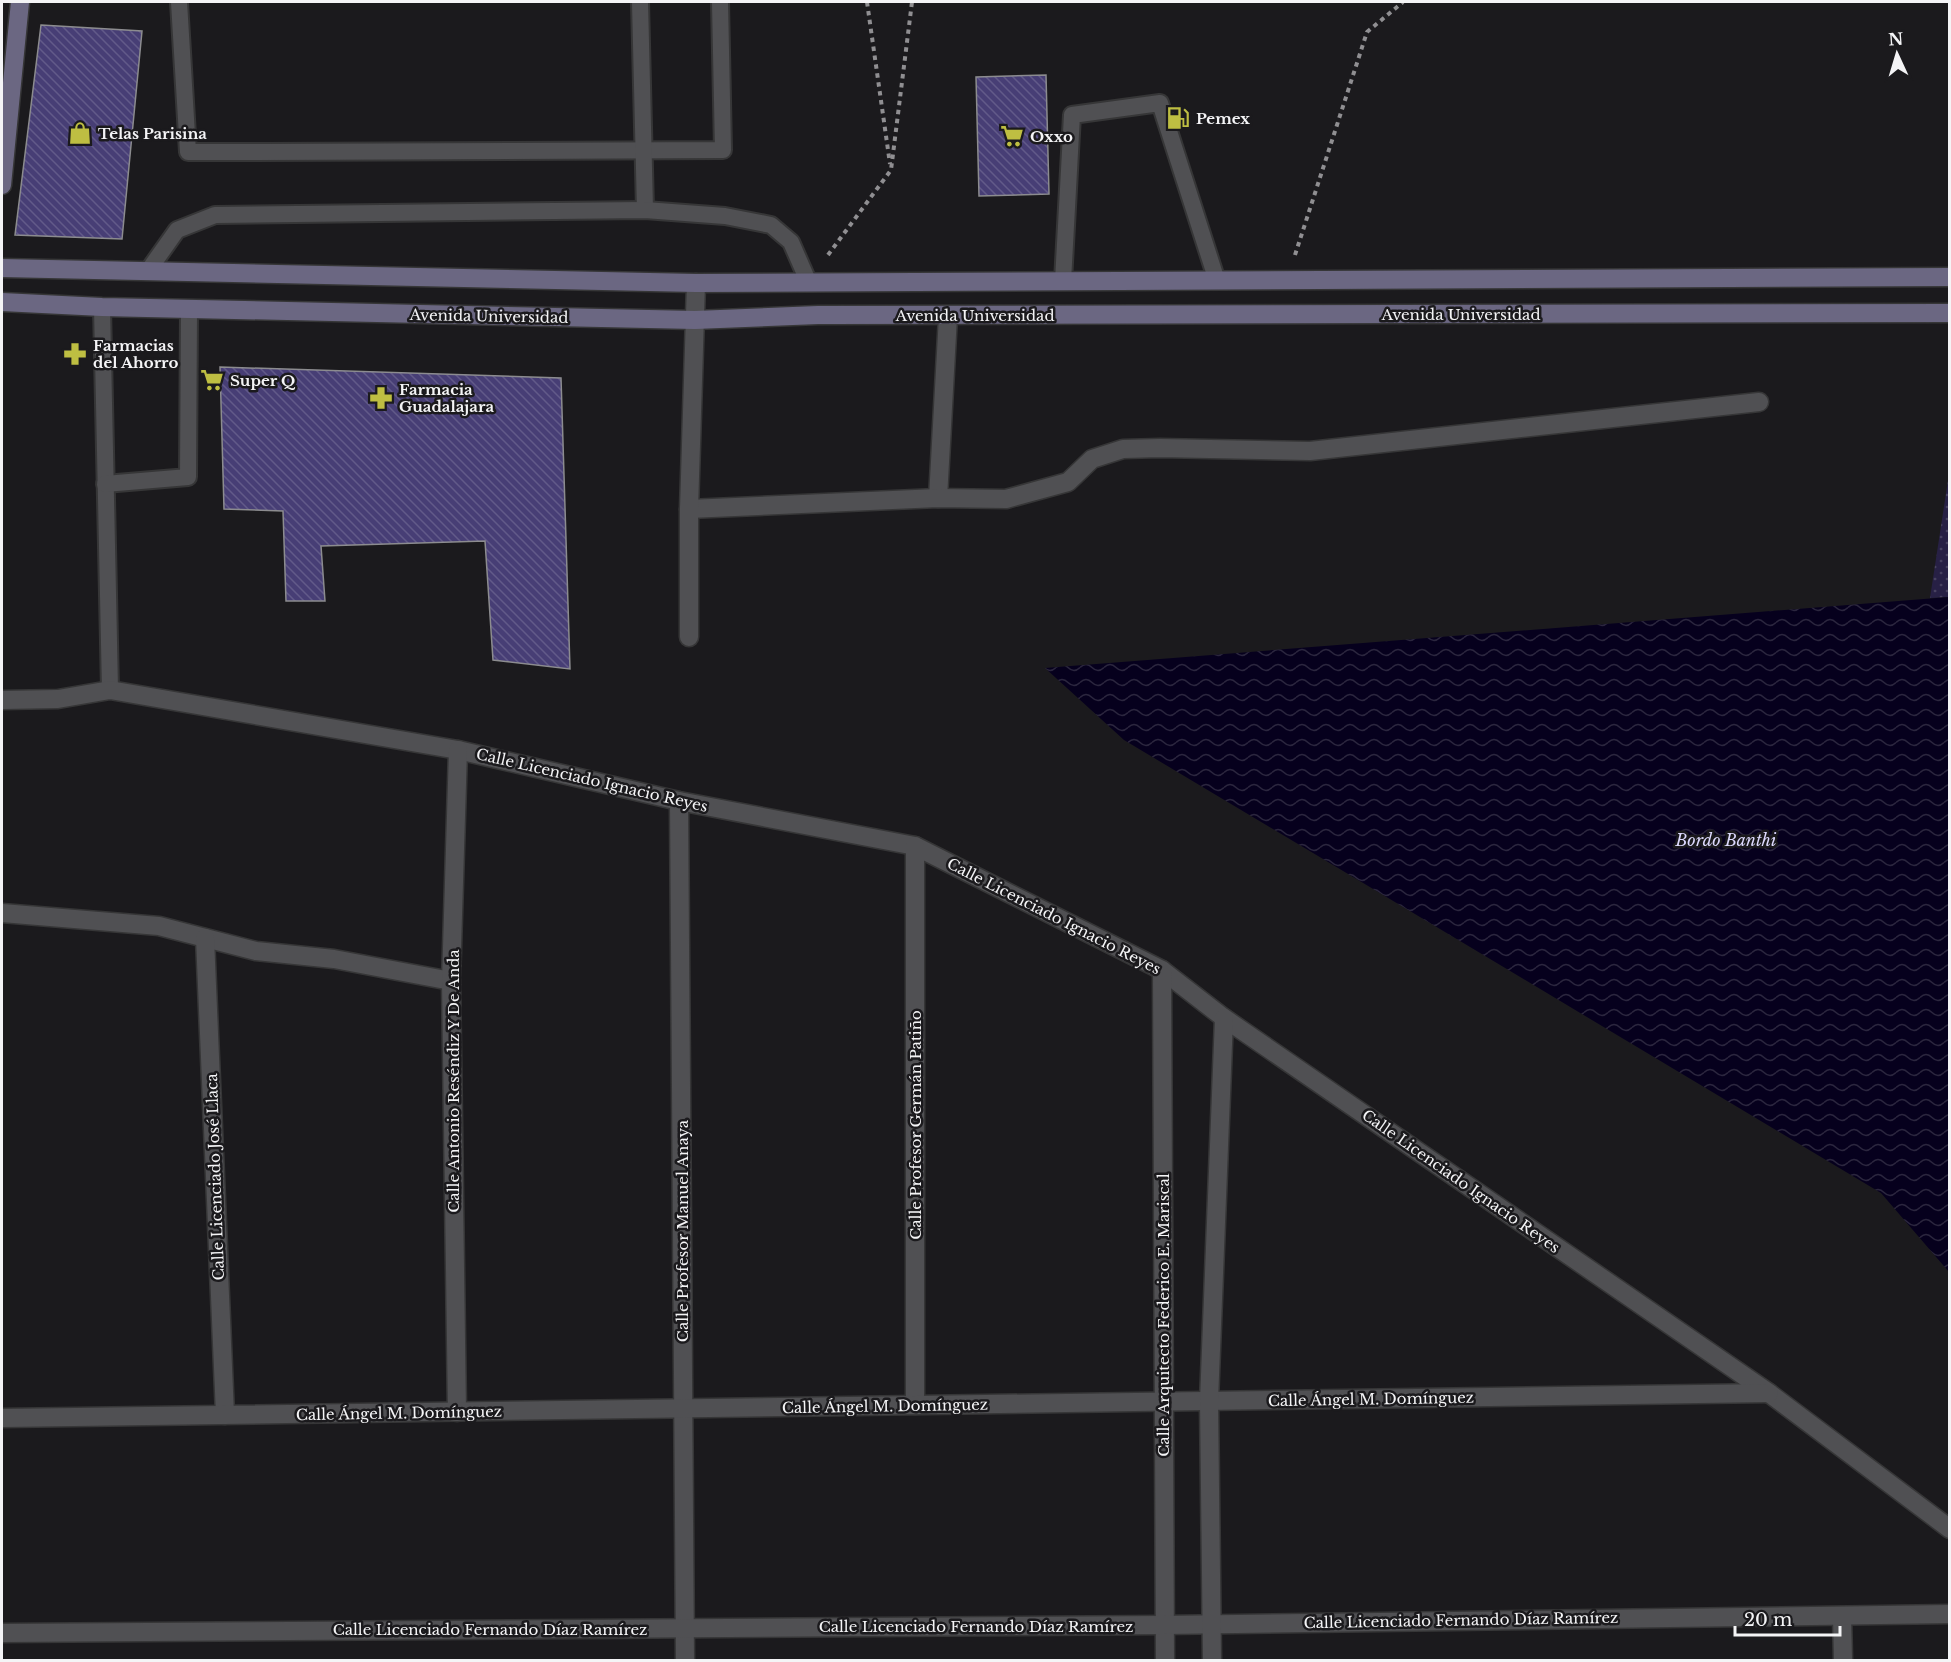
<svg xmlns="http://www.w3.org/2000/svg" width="1951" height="1662" font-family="'Libre Baskerville',serif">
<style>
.grass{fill:url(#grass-dots)}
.water{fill:url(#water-waves)}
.building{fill:url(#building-back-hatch);stroke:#8c8c8f;stroke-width:1.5}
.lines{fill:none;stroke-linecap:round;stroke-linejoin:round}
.lane-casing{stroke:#363637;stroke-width:20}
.street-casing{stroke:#363637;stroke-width:21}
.secondary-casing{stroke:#363637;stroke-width:21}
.path{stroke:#908f92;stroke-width:4;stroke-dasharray:4.5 4.5;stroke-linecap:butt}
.lane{stroke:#505053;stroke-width:16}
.street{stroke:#505053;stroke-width:18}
.secondary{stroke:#6b6782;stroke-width:18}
.labels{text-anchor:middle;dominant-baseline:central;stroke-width:5;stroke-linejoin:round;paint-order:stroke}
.poi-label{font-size:15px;font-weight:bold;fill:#f4f4f6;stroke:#1b1a1d;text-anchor:start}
.street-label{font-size:15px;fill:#f4f4f6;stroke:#1b1a1d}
.water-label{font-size:16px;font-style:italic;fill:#dddafe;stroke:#1b1a1d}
</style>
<defs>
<pattern id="grass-dots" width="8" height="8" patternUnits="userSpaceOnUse" patternTransform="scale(1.5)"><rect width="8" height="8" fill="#272045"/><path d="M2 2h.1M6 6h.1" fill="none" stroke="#474160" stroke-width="1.8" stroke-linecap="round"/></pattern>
<pattern id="water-waves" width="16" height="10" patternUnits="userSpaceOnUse" patternTransform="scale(1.5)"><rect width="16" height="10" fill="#06001d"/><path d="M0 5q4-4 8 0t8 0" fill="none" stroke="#2b263e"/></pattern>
<pattern id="building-back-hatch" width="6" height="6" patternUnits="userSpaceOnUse" patternTransform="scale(1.5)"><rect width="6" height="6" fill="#473e75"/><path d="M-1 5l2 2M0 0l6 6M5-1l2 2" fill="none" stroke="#625a89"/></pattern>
</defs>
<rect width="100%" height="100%" fill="#1b1a1d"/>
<polygon class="grass" points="1949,474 1949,597 1930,598"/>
<polygon class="water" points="1949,597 1949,1272 1881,1193 1124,740 1045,668"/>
<g class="building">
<polygon points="41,25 142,31 122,239 15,235"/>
<polygon points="1046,75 1049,194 979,196 976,77"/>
<polygon points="220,367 561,378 570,669 493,660 485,541 321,546 325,601 286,601 283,511 224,509"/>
</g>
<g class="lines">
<g class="lane-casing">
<g id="lane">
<polyline points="179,2 188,152 261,152 723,150 720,2"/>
<polyline points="640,2 645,210"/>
<polyline points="148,271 177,230 215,215 645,210 725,216 771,225 791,242 808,281"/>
<polyline points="1063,281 1072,115 1160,103 1217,281"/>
<polyline points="102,307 110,690"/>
<polyline points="105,484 188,477 189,309"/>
</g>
</g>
<g class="street-casing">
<g id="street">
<polyline points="938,498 948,316"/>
<polyline points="689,509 938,498 1006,499 1068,482 1092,459 1123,449 1160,448 1310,451 1759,402"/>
<polyline points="689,637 689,509 696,283"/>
<polyline points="2,700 58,699 110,690 458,750 679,801 915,846 1162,970 1224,1018 1769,1393 1950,1529"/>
<polyline points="679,801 685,1660"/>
<polyline points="2,913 159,926 256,951 334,959 451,981"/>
<polyline points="205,938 225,1415"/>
<polyline points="1162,970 1165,1660"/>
<polyline points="915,1405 915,846"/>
<polyline points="457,1412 451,981 458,750"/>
<polyline points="2,1418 1769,1393"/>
<polyline points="1842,1616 1843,1660"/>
<polyline points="2,1633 1164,1625 1950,1614"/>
<polyline points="1212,1660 1209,1401 1224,1018"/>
</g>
</g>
<g class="secondary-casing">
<g id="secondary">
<polyline points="2,185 20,2"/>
<polyline points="2,268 696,283 1950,277"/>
<polyline points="2,302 102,307 695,320 818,315 1950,313"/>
</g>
</g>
<g class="path">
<polyline points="867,2 890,164"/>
<polyline points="828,255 891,170 912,2"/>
<polyline points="1295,255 1367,32 1403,2"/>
</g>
<use href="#lane" class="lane"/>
<use href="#street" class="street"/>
<use href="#secondary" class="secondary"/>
</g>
<defs>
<g id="fuel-bare" transform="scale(1.8)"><path d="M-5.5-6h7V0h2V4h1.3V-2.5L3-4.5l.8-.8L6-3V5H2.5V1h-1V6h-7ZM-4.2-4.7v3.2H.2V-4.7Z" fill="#bebe42" stroke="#1b1a1d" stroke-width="2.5" paint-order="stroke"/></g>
<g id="shop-bare" transform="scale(1.8)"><path d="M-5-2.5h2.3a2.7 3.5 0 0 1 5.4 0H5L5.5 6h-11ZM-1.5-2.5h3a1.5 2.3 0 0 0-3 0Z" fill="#bebe42" stroke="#1b1a1d" stroke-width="2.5" paint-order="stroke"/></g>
<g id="supermarket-bare" transform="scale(1.8)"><path d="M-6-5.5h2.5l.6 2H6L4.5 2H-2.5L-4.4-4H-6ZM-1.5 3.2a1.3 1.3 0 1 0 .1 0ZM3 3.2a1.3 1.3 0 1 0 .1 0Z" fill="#bebe42" stroke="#1b1a1d" stroke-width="2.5" paint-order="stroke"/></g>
<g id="pharmacy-bare" transform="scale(1.8)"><path d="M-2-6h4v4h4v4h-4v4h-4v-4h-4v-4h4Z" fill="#bebe42" stroke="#1b1a1d" stroke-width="2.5" paint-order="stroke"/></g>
</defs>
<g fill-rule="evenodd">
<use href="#fuel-bare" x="1178" y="118"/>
<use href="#shop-bare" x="80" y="133"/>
<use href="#supermarket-bare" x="1012" y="136"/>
<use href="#pharmacy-bare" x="75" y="354"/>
<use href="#supermarket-bare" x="212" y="380"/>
<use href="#pharmacy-bare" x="381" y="398"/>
</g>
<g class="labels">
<g class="poi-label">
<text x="1196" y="118">Pemex</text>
<text x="98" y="133">Telas Parisina</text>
<text x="1030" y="136">Oxxo</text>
<text x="93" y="345">Farmacias<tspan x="93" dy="17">del Ahorro</tspan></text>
<text x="230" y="380">Super Q</text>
<text x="399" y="389">Farmacia<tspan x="399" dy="17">Guadalajara</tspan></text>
</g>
<g class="street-label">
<text x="1461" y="314">Avenida Universidad</text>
<text x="975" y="315">Avenida Universidad</text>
<text transform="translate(489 316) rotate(1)">Avenida Universidad</text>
<text transform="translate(592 780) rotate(13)">Calle Licenciado Ignacio Reyes</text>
<text transform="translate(1054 916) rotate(27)">Calle Licenciado Ignacio Reyes</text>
<text transform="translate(453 1081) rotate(-90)">Calle Antonio Reséndiz Y De Anda</text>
<text transform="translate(915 1125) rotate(-90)">Calle Profesor Germán Patiño</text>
<text transform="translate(215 1177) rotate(-92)">Calle Licenciado José Llaca</text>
<text transform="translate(1461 1181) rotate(35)">Calle Licenciado Ignacio Reyes</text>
<text transform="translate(682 1231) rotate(-90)">Calle Profesor Manuel Anaya</text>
<text transform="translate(1163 1315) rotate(-90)">Calle Arquitecto Federico E. Mariscal</text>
<text transform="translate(1371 1399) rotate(-1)">Calle Ángel M. Domínguez</text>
<text transform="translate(885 1406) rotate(-1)">Calle Ángel M. Domínguez</text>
<text transform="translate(399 1413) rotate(-1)">Calle Ángel M. Domínguez</text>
<text transform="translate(1461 1620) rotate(-1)">Calle Licenciado Fernando Díaz Ramírez</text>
<text x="976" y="1626">Calle Licenciado Fernando Díaz Ramírez</text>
<text x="490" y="1629">Calle Licenciado Fernando Díaz Ramírez</text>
</g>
<g class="water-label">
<text x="1726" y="840">Bordo Banthi</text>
</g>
</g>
<rect width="1951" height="1662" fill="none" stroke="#f4f4f6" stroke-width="6"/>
<g transform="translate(1897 54) rotate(356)" stroke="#1b1a1d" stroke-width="4.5" paint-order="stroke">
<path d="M0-4.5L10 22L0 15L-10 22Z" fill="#f4f4f6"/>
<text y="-9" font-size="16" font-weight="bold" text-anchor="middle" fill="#f4f4f6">N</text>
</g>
<path d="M1735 1626v9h105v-9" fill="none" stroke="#f4f4f6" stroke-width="3"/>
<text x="1744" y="1626" font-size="18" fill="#f4f4f6" stroke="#1b1a1d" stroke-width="4.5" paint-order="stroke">20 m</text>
</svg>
